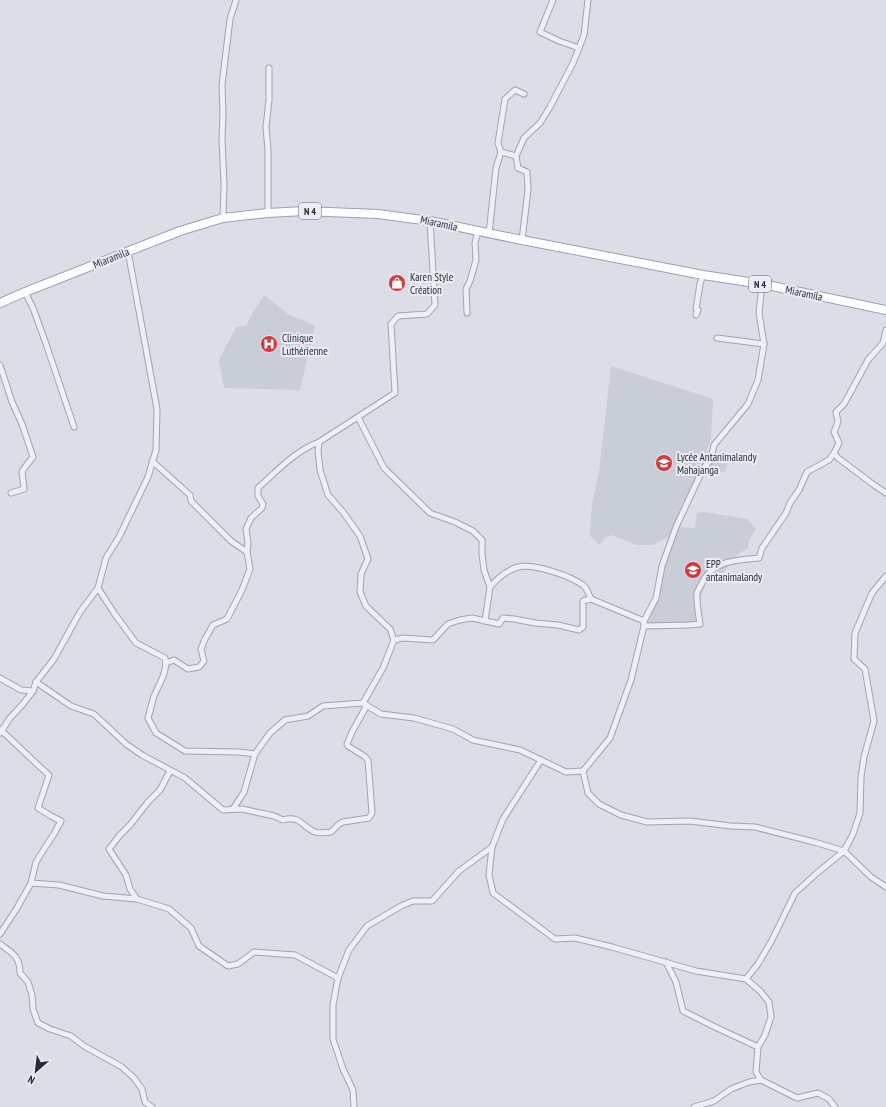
<svg xmlns="http://www.w3.org/2000/svg" width="886" height="1107" font-family="'PT Sans Narrow',sans-serif">
<style>
.built{fill:#c9cdd8}
.lines{fill:none;stroke-linecap:round;stroke-linejoin:round}
.minor-casing{stroke:#a1a4b0;stroke-width:7}
.primary-casing{stroke:#9aa1b2;stroke-width:10}
.minor{stroke:#eeeff4;stroke-width:5}
.primary{stroke:#fff;stroke-width:8}
.labels{text-anchor:middle;dominant-baseline:central;stroke-width:4;stroke-linejoin:round;paint-order:stroke}
.shield{fill:#eaedf4;stroke:#606473;stroke-width:1}
.shield-label{font-size:10px;font-weight:bold;fill:#252a3c}
.street-label{font-size:11px;fill:#252a3c;stroke:#eaedf4}
.poi-label{font-size:11px;fill:#252a3c;stroke:#eaedf4;text-anchor:start}
</style>
<rect width="100%" height="100%" fill="#dbdee6"/>
<g class="built">
<polygon points="264,295 288,314 315,326 300,390 224,388 219,360 236,327 246,326 253,312"/>
<polygon points="611,366 713,399 711,438 707,451 729,455 726,472 700,471 691,488 685,504 671,534 666,538 653,545 636,545 612,535 605,538 600,545 591,537 590,532 592,505 599,472"/>
<polygon points="705,512 747,519 756,529 749,540 748,548 738,554 723,573 706,582 698,605 697,626 664,627 644,621 656,598 662,566 676,527 695,528 697,513"/>
</g>
<g class="lines">
<g class="minor-casing">
<g id="minor">
<polyline points="553,0 540,32 559,41 579,48"/>
<polyline points="516,156 501,152 498,143 505,99 515,90 524,94"/>
<polyline points="268,213 268,150 266,127 269,100 269,68"/>
<polyline points="223,218 224,184 222,139 223,113 222,85 230,19 236,0"/>
<polyline points="489,234 496,168 501,152"/>
<polyline points="522,240 528,190 527,172 518,168 516,156 524,138 540,123 550,107 573,63 584,35 588,0"/>
<polyline points="762,284 759,313 764,344 758,380 748,404 714,445 711,459 703,469 676,527 662,566 656,598 644,621 644,626 631,680 610,738 583,771 588,793 599,804 621,815 647,822 690,821 731,826 755,827 814,842 844,851 871,877 886,887"/>
<polyline points="25,292 33,308 45,341 74,427"/>
<polyline points="467,313 466,289 470,281 476,260 475,243 478,231"/>
<polyline points="696,315 698,310 696,309 700,284 703,275"/>
<polyline points="886,330 883,343 868,360 844,404 836,412 838,422 834,432 839,443 834,453 838,458 874,485 886,493"/>
<polyline points="717,338 764,344"/>
<polyline points="0,365 12,402 22,424 33,457 22,471 24,489 11,493"/>
<polyline points="358,417 384,468 430,513 455,522 473,531 482,540 482,554 484,570 490,587 485,621"/>
<polyline points="152,461 190,495 191,501 231,541 247,552 250,569 242,590 227,619 213,625 205,639 201,649 204,661 199,667 188,669 174,660 166,663"/>
<path d="M247 552 248 543 246 529 251 518 262 508 263 504 258 496V488C277 471 295 451 319 442"/>
<path d="M490 587C497 579 507 570 518 567 534 563 570 576 583 585 587 588 589 595 591 599"/>
<path d="M98 588 114 613 136 643 165 658C168 672 159 684 154 696 152 703 150 711 148 718L156 733 185 751 239 752 255 754"/>
<path d="M644 626 689 625 700 624C699 617 696 599 697 593 698 590 700 587 701 585 712 560 736 560 759 558L762 548 786 513 790 503 799 490 807 472 829 460 834 453"/>
<polyline points="394,640 403,638 433,640 448,624 460,620 472,618 499,624 503,618 514,619 535,623 558,625 579,630 583,627 583,601 591,599 644,621"/>
<polyline points="0,678 21,690 33,691"/>
<path d="M36 682 71 706 94 714 126 744 142 755 185 778 223 810 242 809 274 816 283 820C300 815 301 826 315 832 320 834 326 832 331 832L339 824 343 822 369 818 372 813 368 760 364 756 348 746 347 744 352 732 367 705"/>
<polyline points="364,704 381,714 414,718 453,729 473,740 520,750 566,772 583,771"/>
<polyline points="1,730 40,767 49,775 38,808 51,816 61,821 54,834 46,846 36,862 31,883"/>
<polyline points="0,733 10,718 23,704 33,691 36,682 54,659 80,612 98,588 106,558 119,537 148,477 156,450 157,409 128,251"/>
<polyline points="541,760 503,819 492,847 489,875 493,893 555,939 575,938 612,947 696,971 746,979 760,991 769,1002 771,1017 765,1035 758,1047 756,1072 761,1080 797,1098 818,1093 829,1099 835,1107"/>
<polyline points="233,809 244,792 255,754 270,733 285,720 308,716 323,706 363,703 383,668 394,640 390,629 366,606 360,592 361,574 368,559 360,536 343,512 328,495 320,470 318,451 319,442 395,393 391,324 398,316 427,314 435,305 430,221"/>
<polyline points="137,899 130,889 126,875 109,849 120,835 130,825 148,802 160,790 170,771"/>
<polyline points="0,934 17,908 31,883 59,885 103,896 137,899 169,909 191,928 199,946 228,966 238,964 254,952 295,955 338,978"/>
<path d="M0 944C12 953 20 956 20 973L28 982 32 995 33 1009 38 1023 50 1029 71 1036 84 1046 122 1067 134 1078 142 1089 145 1102 152 1107"/>
<polyline points="666,962 676,982 683,1011 715,1027 758,1047"/>
<polyline points="746,979 758,964 772,940 795,893 817,873 844,851 853,834 860,813 861,777 864,757 874,721 865,669 854,659 855,633 872,593 886,576"/>
<polyline points="354,1107 353,1090 343,1069 333,1039 333,1005 338,978 349,950 367,926 401,906 413,901 432,901 459,871 492,847"/>
<polyline points="694,1107 714,1101 731,1089 749,1082 761,1080"/>
</g>
</g>
<g class="primary-casing">
<polyline id="primary" points="0,303 25,292 180,231 223,218 268,213 304,211 378,214 430,221 522,240 703,275 762,284 886,310"/>
</g>
<use href="#minor" class="minor"/>
<use href="#primary" class="primary"/>
</g>
<defs>
<g id="shop-disc" transform="scale(0.9)"><circle r="9.5" fill="#d03b3f" stroke="#eaedf4"/><path d="M-5-2.5h2.3a2.7 3.5 0 0 1 5.4 0H5L5.5 6h-11ZM-1.5-2.5h3a1.5 2.3 0 0 0-3 0Z" fill="#fff"/></g>
<g id="hospital-disc" transform="scale(0.9)"><circle r="9.5" fill="#d03b3f" stroke="#eaedf4"/><path d="M-5-5h3v3.5h4V-5h3V5h-3V1.5h-4V5h-3Z" fill="#fff"/></g>
<g id="school-disc" transform="scale(0.9)"><circle r="9.5" fill="#d03b3f" stroke="#eaedf4"/><path d="M0-5L7-2L0 1L-7-2ZM-4 1L0 2.5L4 1V4Q0 6-4 4Z" fill="#fff"/></g>
</defs>
<g fill-rule="evenodd">
<use href="#shop-disc" x="397" y="283"/>
<use href="#hospital-disc" x="269" y="344"/>
<use href="#school-disc" x="664" y="463"/>
<use href="#school-disc" x="693" y="570"/>
</g>
<g class="labels">
<g class="shield">
<rect x="299" y="203" width="22" height="16" rx="3"/>
<rect x="749" y="276" width="22" height="16" rx="3"/>
</g>
<g class="shield-label">
<text x="310" y="211">N 4</text>
<text x="760" y="284">N 4</text>
</g>
<g class="street-label">
<text transform="translate(439 223) rotate(12)">Miaramila</text>
<text transform="translate(111 258) rotate(-22)">Miaramila</text>
<text transform="translate(804 293) rotate(12)">Miaramila</text>
</g>
<g class="poi-label">
<text x="410" y="277">Karen Style<tspan x="410" dy="13">Création</tspan></text>
<text x="282" y="338">Clinique<tspan x="282" dy="13">Luthérienne</tspan></text>
<text x="677" y="457">Lycée Antanimalandy<tspan x="677" dy="13">Mahajanga</tspan></text>
<text x="706" y="564">EPP<tspan x="706" dy="13">antanimalandy</tspan></text>
</g>
</g>
<g transform="translate(36 1071) rotate(208)" stroke="#eaedf4" stroke-width="3" paint-order="stroke">
<path d="M0-3L7 15L0 10L-7 15Z" fill="#252a3c"/>
<text y="-6" font-size="11" font-weight="bold" text-anchor="middle" fill="#252a3c">N</text>
</g>
</svg>
